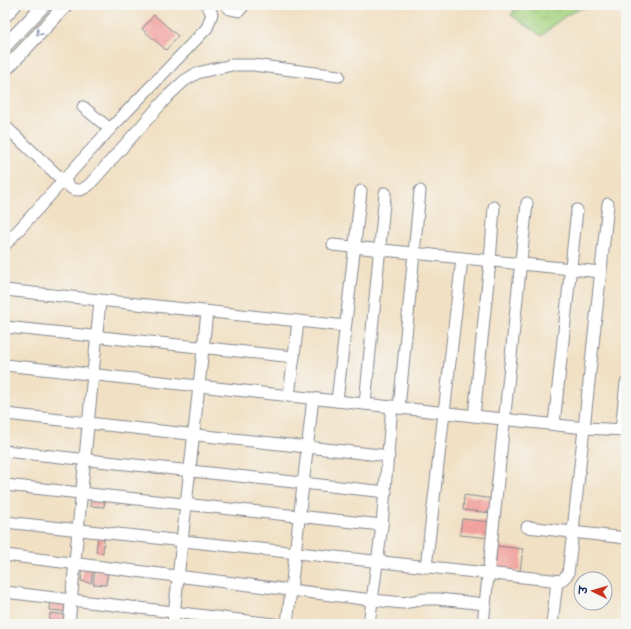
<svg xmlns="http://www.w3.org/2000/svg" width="631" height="629" font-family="Caveat,'Playpen Sans Deva',sans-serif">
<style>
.wetland{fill:url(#wetland-marsh);stroke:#61816f}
.building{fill:url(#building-hatch)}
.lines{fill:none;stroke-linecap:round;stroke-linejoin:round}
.minor-casing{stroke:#868890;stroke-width:13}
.tertiary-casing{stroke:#868890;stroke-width:15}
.minor{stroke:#fff;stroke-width:11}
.tertiary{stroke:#fff;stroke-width:13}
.oneway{stroke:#8d97ae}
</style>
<defs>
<pattern id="wetland-marsh" width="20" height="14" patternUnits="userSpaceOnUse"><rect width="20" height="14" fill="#a7d380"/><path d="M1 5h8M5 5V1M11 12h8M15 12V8" fill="none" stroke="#8fb571"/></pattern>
<pattern id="building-hatch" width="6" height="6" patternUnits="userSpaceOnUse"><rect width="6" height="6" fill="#f6a5a1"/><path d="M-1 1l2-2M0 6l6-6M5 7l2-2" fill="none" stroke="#d28e8d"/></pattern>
</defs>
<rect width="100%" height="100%" fill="#f6f6f2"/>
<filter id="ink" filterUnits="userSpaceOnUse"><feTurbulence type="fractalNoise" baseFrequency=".025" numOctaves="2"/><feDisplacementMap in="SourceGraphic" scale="8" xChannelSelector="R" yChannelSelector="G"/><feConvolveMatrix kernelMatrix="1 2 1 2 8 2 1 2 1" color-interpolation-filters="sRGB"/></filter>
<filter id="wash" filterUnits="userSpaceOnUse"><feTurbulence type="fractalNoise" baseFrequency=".012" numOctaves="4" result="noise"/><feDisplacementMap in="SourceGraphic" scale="16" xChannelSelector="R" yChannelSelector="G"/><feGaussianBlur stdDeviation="0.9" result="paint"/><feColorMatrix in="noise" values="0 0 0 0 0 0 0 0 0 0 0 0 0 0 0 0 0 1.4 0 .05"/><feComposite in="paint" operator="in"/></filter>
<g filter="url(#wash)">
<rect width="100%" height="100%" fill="#f1e0c3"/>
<path class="wetland" d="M518 5H605C598 9 591 7 584 8 566 12 554 25 542 36L511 15Z"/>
<g id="blocks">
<g class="building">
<polygon points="154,15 178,36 166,50 142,29"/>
<polygon points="91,495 105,496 104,507 90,506"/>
<polygon points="464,495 494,499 492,513 463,510"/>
<polygon points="462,519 492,522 490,538 460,535"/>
<polygon points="98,537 104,538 103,553 96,552"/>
<polygon points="497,546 523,549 520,571 495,569"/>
<polygon points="83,567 93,568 91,583 81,581"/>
<polygon points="95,568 108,569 106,585 93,584"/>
<polygon points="51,599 70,602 69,612 50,610"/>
<polygon points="50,613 69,615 68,624 49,624"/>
</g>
</g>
</g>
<g filter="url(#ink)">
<use href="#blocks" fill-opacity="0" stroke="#868890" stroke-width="1"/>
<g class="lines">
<g class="minor-casing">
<g id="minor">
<polyline points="226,5 230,9 239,11 244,5"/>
<polyline points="5,17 16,5"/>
<polyline points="83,107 110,129"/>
<path d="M5 126 71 188C79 192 82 190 89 185L169 95 184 81 197 73 232 65H253L339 76"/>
<polyline points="5,245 110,129 207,28 212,14 207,5"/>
<polyline points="333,245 601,272"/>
<polyline points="5,290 345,326"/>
<polyline points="5,327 294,357"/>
<polyline points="5,365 585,428 626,430"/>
<polyline points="289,396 298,322"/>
<polyline points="337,401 361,191"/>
<polyline points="365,404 385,193"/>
<polyline points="399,408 420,191"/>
<polyline points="6,414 389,456"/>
<polyline points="474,416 490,262 494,207"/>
<polyline points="554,424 577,210"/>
<polyline points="621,430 626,383"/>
<polyline points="5,451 386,492"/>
<polyline points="5,485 382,525"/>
<polyline points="5,522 561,581 568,574 573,531 608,204"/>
<polyline points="527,527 626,538"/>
<polyline points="5,555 372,600 403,603 425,599 438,599 485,604"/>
<polyline points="426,567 462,259"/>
<polyline points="5,592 274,624"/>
<polyline points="69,624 100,301"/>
<polyline points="173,624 207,312"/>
<polyline points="287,624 313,398"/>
<polyline points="369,624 382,525 392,406"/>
<polyline points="483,624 527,203"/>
<polyline points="552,624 557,581"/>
</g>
</g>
<g class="tertiary-casing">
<g id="tertiary">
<polyline points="5,46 44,5"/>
<polyline points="5,70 66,5"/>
</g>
</g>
<use href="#minor" class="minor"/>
<use href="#tertiary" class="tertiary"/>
</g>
<defs><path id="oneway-chevron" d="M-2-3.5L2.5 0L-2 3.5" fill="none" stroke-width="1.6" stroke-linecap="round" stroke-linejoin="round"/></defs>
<use class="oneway" href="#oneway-chevron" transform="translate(39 33) rotate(133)"/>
</g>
<rect width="631" height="629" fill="none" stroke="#f6f6f2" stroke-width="20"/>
<g transform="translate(593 591) rotate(275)"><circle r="19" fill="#f6f6f2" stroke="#9ea6b7"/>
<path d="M0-3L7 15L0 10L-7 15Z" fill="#c8321e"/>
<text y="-6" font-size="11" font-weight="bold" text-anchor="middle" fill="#1b2f5e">उ</text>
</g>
</svg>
